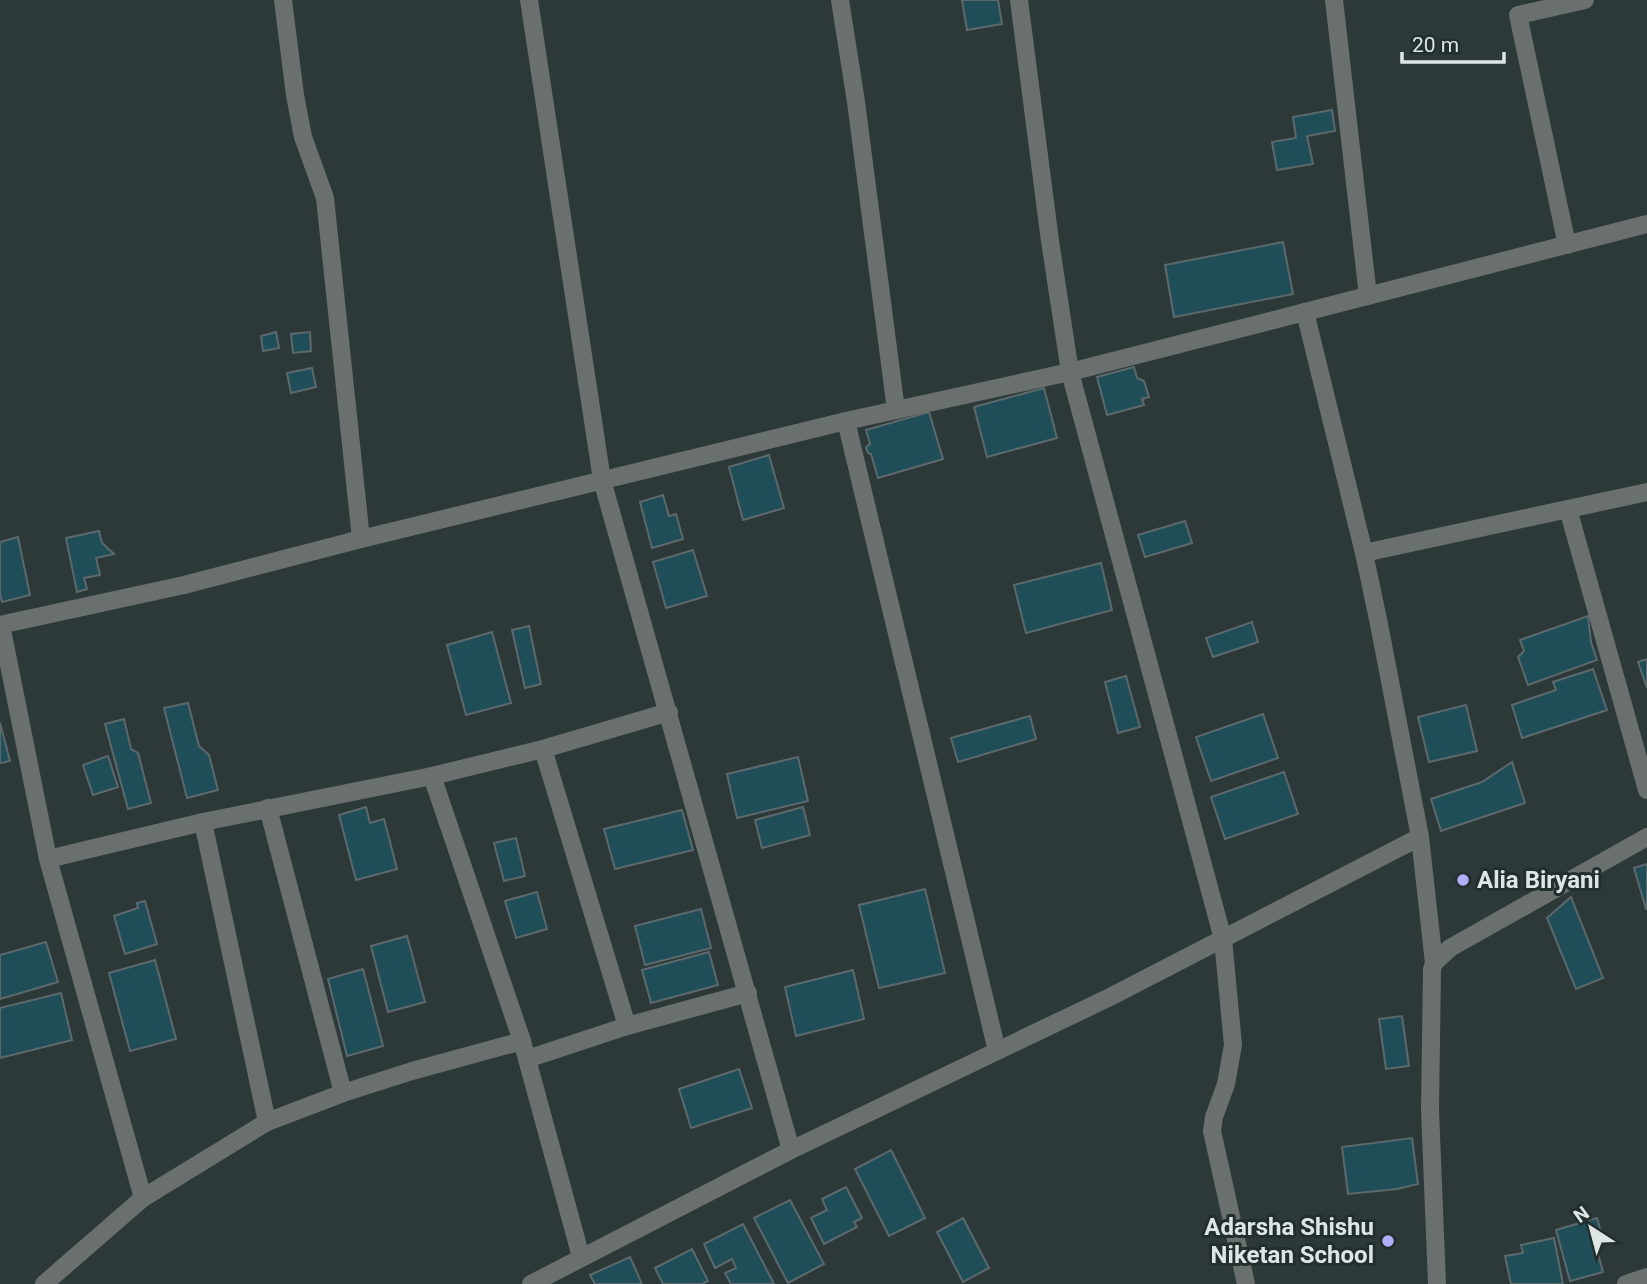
<svg xmlns="http://www.w3.org/2000/svg" width="1647" height="1284" font-family="Roboto,sans-serif">
<style>
.building{fill:#1f4e58;stroke:#5c696c;stroke-width:2}
.lines{fill:none;stroke-linecap:round;stroke-linejoin:round}
.minor{stroke:#6a706e;stroke-width:18}
.poi-dot{fill:#b1adfa;stroke:#232f2f;stroke-width:2.5}
.labels{text-anchor:middle;dominant-baseline:central;stroke-width:6;stroke-linejoin:round;paint-order:stroke}
.poi-label{font-size:24px;font-weight:bold;fill:#dee6e5;stroke:#232f2f;text-anchor:start}
</style>
<rect width="100%" height="100%" fill="#2d3939"/>
<g class="building">
<polygon points="962,0 998,0 1002,24 967,30"/>
<polygon points="1332,110 1335,131 1307,136 1313,164 1277,170 1272,142 1296,138 1293,117"/>
<polygon points="1283,242 1293,294 1174,317 1165,265"/>
<polygon points="276,332 279,348 263,351 261,336"/>
<polygon points="310,332 311,351 293,353 291,334"/>
<polygon points="1134,367 1137,378 1144,381 1149,397 1142,399 1144,405 1107,415 1097,377"/>
<polygon points="312,368 316,387 291,393 287,373"/>
<polygon points="1044,388 1057,438 987,457 974,407"/>
<polygon points="929,412 943,459 878,478 871,454 868,453 866,447 870,444 866,430"/>
<polygon points="769,455 784,508 743,520 729,467"/>
<polygon points="663,495 669,516 676,514 683,539 652,548 640,502"/>
<polygon points="1185,521 1192,543 1145,557 1138,535"/>
<polygon points="99,531 102,543 114,554 96,558 100,575 84,578 87,589 77,592 66,538"/>
<polygon points="18,537 30,595 2,602 0,594 0,542"/>
<polygon points="693,550 707,596 666,608 653,562"/>
<polygon points="1101,563 1112,610 1026,633 1014,585"/>
<polygon points="1588,616 1591,642 1597,660 1528,685 1518,657 1524,651 1520,640"/>
<polygon points="1252,622 1258,642 1213,657 1206,638"/>
<polygon points="529,626 541,684 525,688 512,630"/>
<polygon points="492,632 511,703 466,715 447,645"/>
<polygon points="1647,659 1647,688 1638,662"/>
<polygon points="1593,669 1607,710 1522,738 1512,705 1556,690 1553,682"/>
<polygon points="1126,676 1140,727 1118,733 1105,682"/>
<polygon points="188,703 199,746 209,755 218,790 187,798 164,708"/>
<polygon points="1466,705 1477,751 1429,762 1418,717"/>
<polygon points="1263,714 1278,758 1211,781 1196,737"/>
<polygon points="1030,716 1036,739 958,762 951,738"/>
<polygon points="124,719 131,749 138,753 151,803 128,809 105,724"/>
<polygon points="0,723 10,761 0,763"/>
<polygon points="108,756 118,787 93,795 83,765"/>
<polygon points="798,757 808,801 737,818 727,774"/>
<polygon points="1512,762 1525,803 1441,831 1431,799 1482,782"/>
<polygon points="1284,772 1298,814 1225,839 1211,797"/>
<polygon points="366,807 370,823 384,819 397,869 356,880 339,815"/>
<polygon points="803,807 810,835 762,848 755,820"/>
<polygon points="682,810 693,850 615,869 604,829"/>
<polygon points="516,838 525,876 504,881 494,843"/>
<polygon points="1647,864 1647,909 1646,909 1634,868"/>
<polygon points="925,889 945,973 879,988 859,905"/>
<polygon points="537,892 547,929 516,938 505,901"/>
<polygon points="1571,897 1603,978 1576,989 1547,918"/>
<polygon points="145,901 157,944 125,954 114,916 138,908 137,903"/>
<polygon points="701,909 711,948 645,965 635,926"/>
<polygon points="407,936 425,1002 388,1012 371,946"/>
<polygon points="46,942 58,982 0,999 0,955"/>
<polygon points="709,952 718,985 651,1003 642,970"/>
<polygon points="155,960 176,1039 130,1051 109,973"/>
<polygon points="363,969 383,1046 347,1056 328,979"/>
<polygon points="853,970 864,1019 796,1036 785,987"/>
<polygon points="61,993 72,1040 0,1058 0,1008"/>
<polygon points="1402,1016 1409,1066 1386,1069 1379,1019"/>
<polygon points="739,1069 752,1108 691,1128 679,1089"/>
<polygon points="1412,1138 1418,1184 1397,1189 1348,1194 1342,1147"/>
<polygon points="891,1150 925,1218 889,1236 855,1169"/>
<polygon points="846,1187 862,1218 854,1222 857,1227 824,1244 811,1218 827,1210 822,1199"/>
<polygon points="790,1200 824,1264 788,1283 754,1218"/>
<polygon points="963,1218 989,1268 963,1282 937,1232"/>
<polygon points="1597,1218 1604,1243 1596,1246 1603,1272 1570,1281 1556,1230"/>
<polygon points="743,1224 774,1284 731,1284 725,1273 736,1268 732,1259 715,1268 704,1244"/>
<polygon points="1554,1238 1563,1284 1511,1284 1505,1256 1523,1253 1521,1245"/>
<polygon points="692,1249 708,1281 702,1284 663,1284 655,1268"/>
<polygon points="630,1257 642,1284 595,1284 590,1275"/>
</g>
<g class="lines">
<g class="minor">
<polyline points="283,0 295,95 303,137 325,198 361,539"/>
<polyline points="529,0 602,480 791,1150"/>
<polyline points="840,0 856,102 896,410"/>
<polyline points="1019,0 1050,241 1070,372 1223,939 1233,1045 1226,1084 1214,1117 1212,1131 1246,1284"/>
<polyline points="1334,0 1368,296"/>
<polyline points="1567,245 1518,15 1585,0"/>
<polyline points="1305,312 1647,224"/>
<polyline points="846,421 997,1051"/>
<polyline points="1568,509 1647,790"/>
<polyline points="1364,553 1647,492"/>
<polyline points="0,625 184,585 361,539 846,421 1070,372 1305,312 1364,553 1379,624 1420,837 1434,963"/>
<polyline points="1,625 48,859 143,1198 44,1284"/>
<polyline points="543,749 627,1026"/>
<polyline points="432,776 522,1041 581,1257"/>
<polyline points="268,808 343,1093"/>
<polyline points="203,822 267,1122"/>
<polyline points="48,859 203,822 432,776 543,749 669,712"/>
<polyline points="527,1059 627,1026 748,993"/>
<polyline points="143,1198 267,1122 343,1093 412,1071 522,1041"/>
<polyline points="531,1284 791,1150 1110,997 1420,837"/>
<polyline points="1437,1284 1430,1110 1432,969 1434,963 1450,948 1647,837"/>
<polyline points="1626,1284 1647,1277"/>
</g>
</g>
<g class="poi-dot">
<circle cx="1463" cy="880" r="7"/>
<circle cx="1388" cy="1241" r="7"/>
</g>
<g class="labels">
<g class="poi-label">
<text x="1477" y="880">Alia Biryani</text>
<text x="1374" y="1227" text-anchor="end">Adarsha Shishu<tspan x="1374" dy="28">Niketan School</tspan></text>
</g>
</g>
<g transform="translate(1591 1228) rotate(324)" stroke="#232f2f" stroke-width="5" paint-order="stroke">
<path d="M0-5L12 26L0 18L-12 26Z" fill="#dee6e5"/>
<text y="-10" font-size="19" font-weight="bold" text-anchor="middle" fill="#dee6e5">N</text>
</g>
<path d="M1402 52v10h102v-10" fill="none" stroke="#dee6e5" stroke-width="3.5"/>
<text x="1412" y="52" font-size="21" fill="#dee6e5" stroke="#232f2f" stroke-width="5" paint-order="stroke">20 m</text>
</svg>
